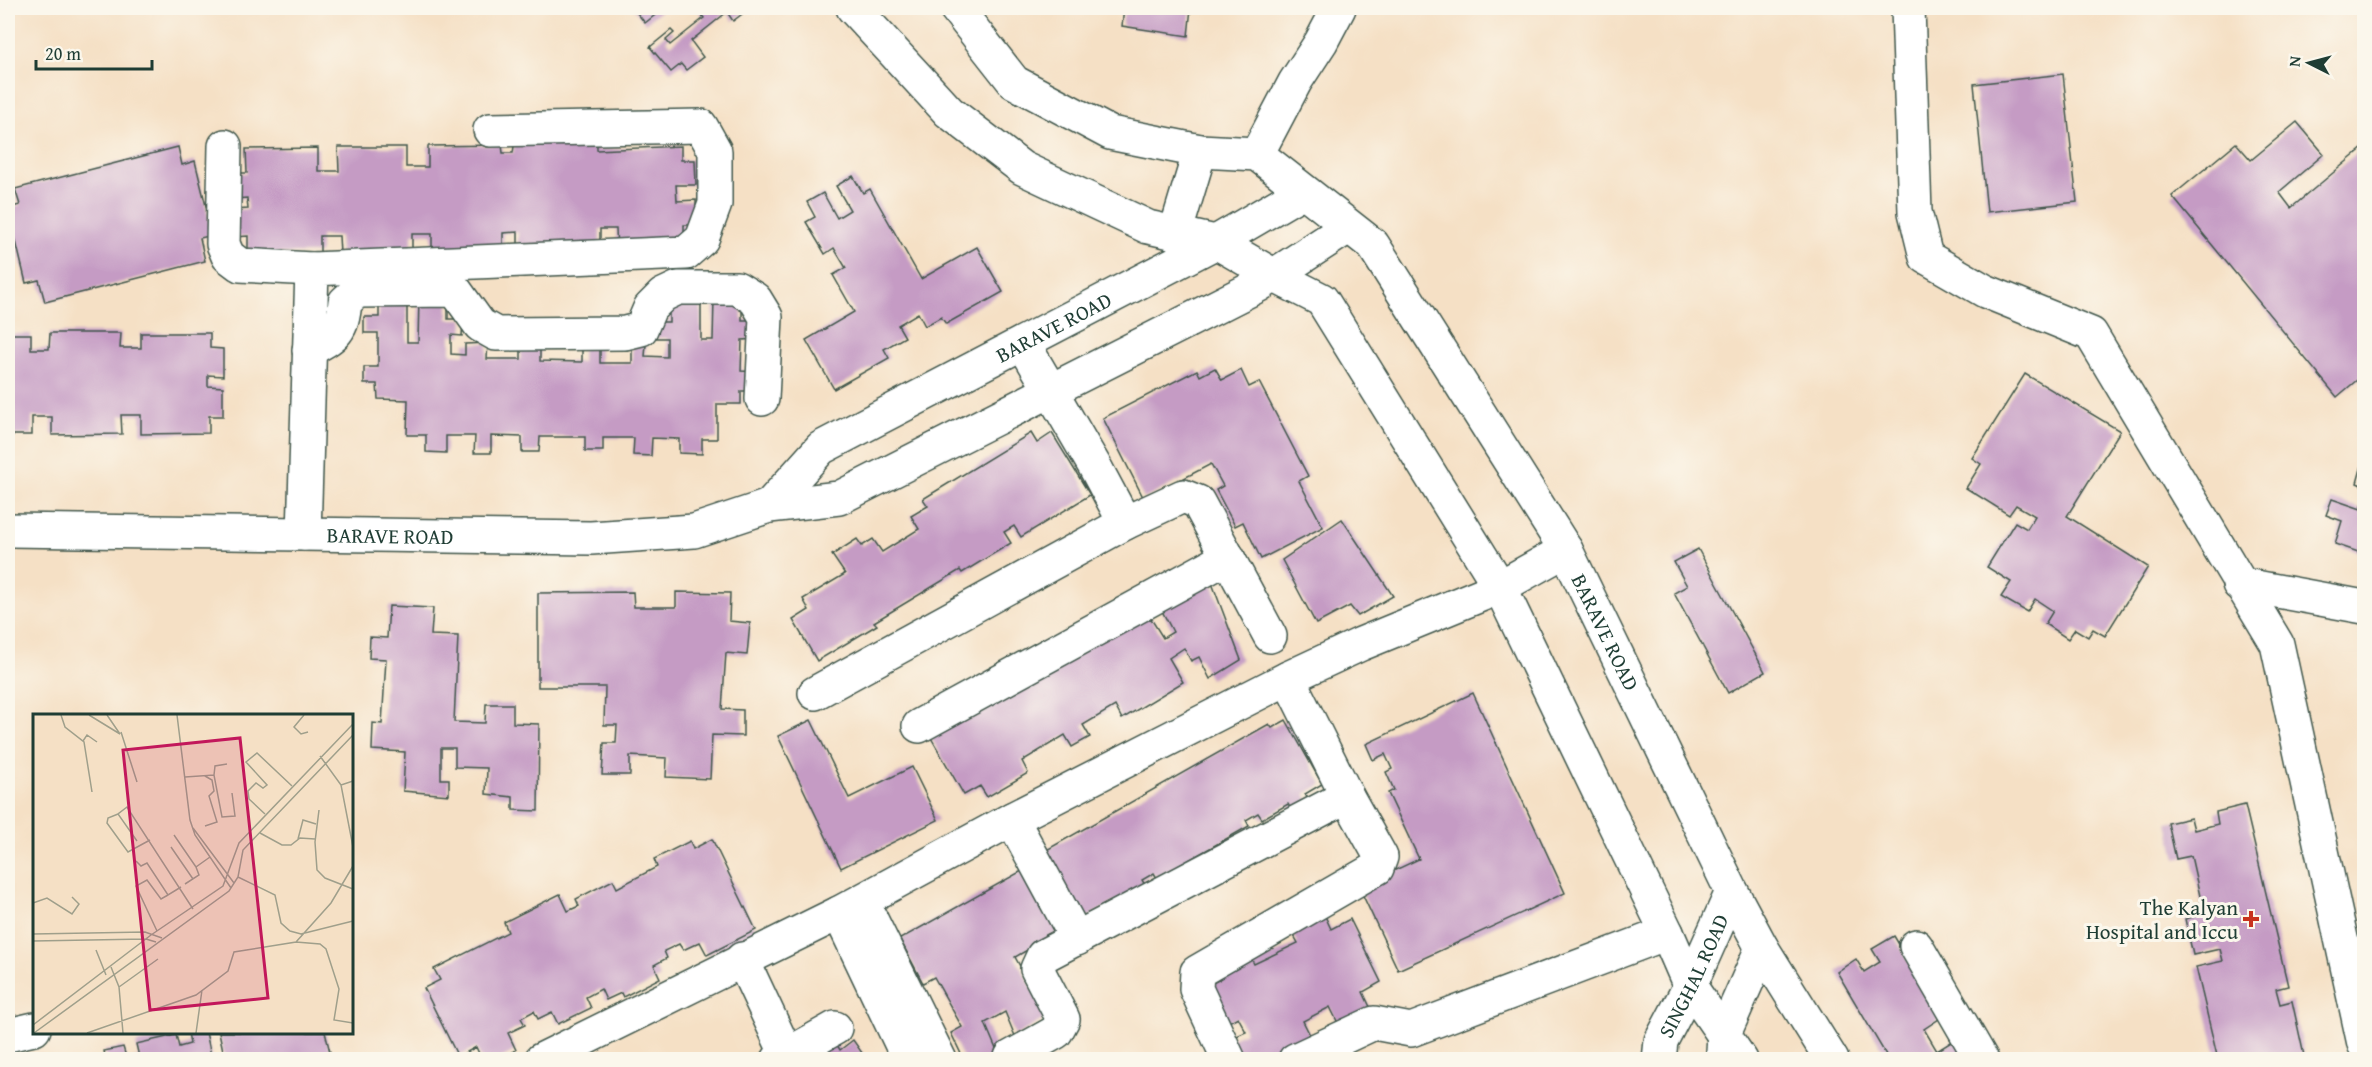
<svg xmlns="http://www.w3.org/2000/svg" width="2372" height="1067" font-family="'Gentium Book Plus',serif">
<style>
.building{fill:#c59bc4}
.lines{fill:none;stroke-linecap:round;stroke-linejoin:round}
.minor-casing{stroke:#3f554a;stroke-width:36}
.minor{stroke:#fff;stroke-width:33}
.poi-dot{fill:#c8321e;stroke:#fbf7ec;stroke-width:2}
.labels{text-anchor:middle;dominant-baseline:central;stroke-width:6;stroke-linejoin:round;paint-order:stroke}
.street-label{font-size:21px;fill:#1f3d34;stroke:#fbf7ec}
.poi-label{font-size:21px;fill:#1f3d34;stroke:#fbf7ec;text-anchor:end}
.inset-road{fill:none;stroke:#9f9f8b;stroke-width:1.5}
.view{fill:#c2185b;fill-opacity:0.15;stroke:#c2185b;stroke-width:3}
.inset-edge{fill:none;stroke:#1f3d34;stroke-width:3}
</style>
<rect width="100%" height="100%" fill="#fbf7ec"/>
<filter id="ink" filterUnits="userSpaceOnUse"><feTurbulence type="fractalNoise" baseFrequency=".0167" numOctaves="2"/><feDisplacementMap in="SourceGraphic" scale="12" xChannelSelector="R" yChannelSelector="G"/><feConvolveMatrix kernelMatrix="1 2 1 2 8 2 1 2 1" color-interpolation-filters="sRGB"/></filter>
<filter id="wash" filterUnits="userSpaceOnUse"><feTurbulence type="fractalNoise" baseFrequency=".008" numOctaves="4" result="noise"/><feDisplacementMap in="SourceGraphic" scale="24" xChannelSelector="R" yChannelSelector="G"/><feGaussianBlur stdDeviation="1.35" result="paint"/><feColorMatrix in="noise" values="0 0 0 0 0 0 0 0 0 0 0 0 0 0 0 0 0 1.4 0 .05"/><feComposite in="paint" operator="in"/></filter>
<g filter="url(#wash)">
<rect width="100%" height="100%" fill="#f5e0c5"/>
<g id="blocks">
<g class="building">
<polygon points="633,8 664,8 645,23"/>
<polygon points="696,8 750,8 733,21 727,12 691,41 703,57 686,70 681,64 671,72 650,47 671,30 674,33 666,40 670,45 704,18"/>
<polygon points="1124,8 1191,8 1188,36 1122,26"/>
<polygon points="2063,74 2077,202 1987,212 1974,84"/>
<polygon points="2297,122 2324,154 2279,192 2291,208 2364,147 2364,374 2337,397 2172,196 2236,143 2251,160"/>
<polygon points="597,138 597,150 681,146 681,160 695,160 696,185 676,185 677,201 696,200 696,225 684,225 684,249 617,249 616,229 600,229 600,249 518,251 518,232 503,233 503,251 432,251 432,234 412,234 412,252 340,253 339,236 320,236 320,253 248,254 248,236 234,237 234,210 248,209 247,198 234,199 233,173 247,173 246,149 318,148 318,171 339,171 338,147 406,147 406,167 428,167 428,146 502,145 503,153 513,153 515,140"/>
<polygon points="178,147 182,165 195,161 213,235 200,238 205,261 45,302 39,280 26,283 8,208 20,205 15,189"/>
<polygon points="853,176 863,193 870,189 921,279 977,247 1003,292 946,324 941,317 925,326 918,313 898,325 905,337 884,349 889,358 834,389 806,340 854,312 833,275 846,268 834,248 825,254 806,222 815,217 807,202 823,193 837,218 850,210 836,186"/>
<polygon points="407,296 407,342 418,342 419,297 448,297 448,319 463,319 462,336 451,335 451,354 465,355 465,344 488,343 487,359 521,359 521,344 540,344 540,361 582,362 582,345 600,345 600,363 632,363 632,345 646,345 645,356 667,357 667,338 656,338 656,322 669,322 669,300 701,300 701,340 713,340 714,300 742,300 742,320 757,320 757,339 742,340 741,371 756,372 756,391 741,391 741,404 717,404 717,439 702,439 702,454 679,453 679,439 652,438 651,456 633,455 634,438 603,438 603,451 585,451 585,437 540,437 539,452 522,452 522,437 491,436 491,453 474,453 475,436 446,436 446,453 426,452 426,435 407,435 408,400 378,399 377,384 364,384 364,367 378,367 378,333 364,333 364,317 379,317 379,297"/>
<polygon points="50,333 121,333 120,348 141,348 141,333 210,333 210,348 223,349 223,376 208,375 208,386 223,387 223,416 209,416 209,433 141,434 141,415 121,415 122,434 52,435 52,417 32,417 32,435 8,435 8,334 31,334 31,349 49,349"/>
<polygon points="1215,368 1222,380 1241,370 1249,387 1259,382 1308,476 1299,481 1323,527 1261,559 1243,522 1235,526 1216,490 1223,486 1211,464 1144,499 1103,418 1197,370 1200,376"/>
<polygon points="2025,374 2120,431 2067,516 2148,567 2105,636 2093,629 2088,637 2075,629 2068,639 2045,624 2053,611 2035,599 2027,612 2001,597 2011,582 1987,567 2015,522 2027,529 2035,516 2016,505 2009,515 1966,488 1981,464 1972,458"/>
<polygon points="1031,433 1037,443 1052,433 1090,495 1021,537 1014,526 1004,532 1011,543 962,573 960,570 874,622 877,625 817,661 793,620 809,610 803,599 845,574 832,555 857,539 862,546 873,539 882,552 919,529 911,516 928,506 923,499"/>
<polygon points="2364,458 2364,486 2357,483"/>
<polygon points="2332,499 2361,509 2364,499 2364,554 2335,544 2342,521 2326,515"/>
<polygon points="1342,519 1393,596 1358,616 1350,606 1316,624 1282,560"/>
<polygon points="1698,549 1765,672 1728,693 1674,593 1687,586 1674,562"/>
<polygon points="1212,583 1241,660 1210,679 1199,657 1191,661 1184,648 1169,658 1183,682 1122,719 1115,706 1083,725 1090,737 1072,747 1065,735 1022,761 1028,773 987,797 980,786 964,795 930,736 1145,609 1163,638 1173,632 1160,607"/>
<polygon points="633,592 634,607 676,607 676,592 730,593 729,621 750,623 747,655 726,653 722,709 743,710 743,736 712,735 710,779 666,777 667,758 630,756 630,775 602,775 604,743 616,743 617,725 604,725 605,687 538,687 538,593"/>
<polygon points="389,606 433,608 431,635 458,636 454,722 485,723 486,704 513,704 513,723 539,724 538,811 513,810 513,797 486,794 487,768 455,767 455,748 441,748 441,779 449,779 449,795 403,791 405,752 372,750 373,723 382,724 386,659 369,658 370,637 387,638"/>
<polygon points="1473,693 1565,893 1398,970 1359,887 1419,859 1388,793 1394,790 1386,772 1392,769 1385,754 1373,760 1366,744"/>
<polygon points="811,720 849,798 912,767 938,820 841,868 778,736"/>
<polygon points="1286,720 1322,784 1305,794 1310,803 1293,813 1288,804 1262,819 1258,813 1246,820 1249,826 1157,878 1154,873 1142,880 1145,885 1081,921 1043,852 1269,724 1272,728"/>
<polygon points="2245,805 2288,986 2276,989 2280,1004 2292,1001 2305,1060 2218,1060 2196,967 2223,961 2220,949 2193,955 2185,919 2204,914 2191,856 2176,859 2168,823 2191,818 2194,830 2218,824 2216,812"/>
<polygon points="712,839 756,930 707,955 700,942 683,950 679,944 664,951 667,958 654,965 660,978 623,997 621,993 606,1000 601,989 586,997 591,1008 558,1024 552,1012 538,1019 534,1011 521,1018 525,1025 508,1033 516,1050 498,1060 482,1060 476,1047 458,1057 424,988 440,980 434,969 508,932 504,922 560,894 568,911 579,906 576,899 613,880 617,888 657,867 654,859 690,841 693,849"/>
<polygon points="1029,867 1064,929 1015,957 1048,1017 1015,1036 1005,1012 985,1023 999,1056 990,1060 964,1060 951,1033 962,1027 934,977 923,983 900,939"/>
<polygon points="1325,916 1331,929 1350,919 1381,982 1363,992 1370,1007 1338,1023 1330,1007 1303,1021 1314,1043 1281,1060 1239,1060 1230,1039 1246,1032 1238,1017 1223,1025 1204,987 1219,980 1215,971 1249,954 1254,964 1298,943 1292,932"/>
<polygon points="1894,936 1942,1017 1924,1029 1937,1051 1956,1039 1968,1060 1889,1060 1837,972 1856,959 1864,972 1880,962 1872,949"/>
<polygon points="188,1032 206,1032 212,1060 131,1060 139,1057 136,1044 176,1035 179,1047 190,1044"/>
<polygon points="219,1032 325,1032 332,1060 243,1060 242,1057 225,1060"/>
<polygon points="831,1035 840,1050 853,1040 867,1060 790,1060"/>
<polygon points="123,1047 127,1060 106,1060 104,1051"/>
</g>
</g>
</g>
<g filter="url(#ink)">
<use href="#blocks" fill-opacity="0" stroke="#3f554a" stroke-width="1.5"/>
<g class="lines">
<g class="minor-casing">
<g id="minor">
<polyline points="853,8 949,112 1022,168 1148,227 1216,242 1275,276 1322,300 1500,587 1667,933 1690,986 1741,1060"/>
<path id="s1" d="M956 8 1014 82 1110 133 1200 151 1257 154 1373 245 1566 550 1732 892 1762 948 1832 1060"/>
<polyline points="1908,8 1915,212 1926,257 1985,291 2091,334 2277,644 2364,1044"/>
<polyline points="225,146 223,244 228,256 240,265 312,269"/>
<polyline points="1257,154 1295,82 1321,42 1339,8"/>
<polyline points="1175,234 1200,151"/>
<polyline points="1023,343 1094,465 1125,523 1183,496 1198,502 1270,636"/>
<path d="M309 350C336 335 342 333 345 302L357 291 455 290 480 325 496 334 625 333 641 329 650 308 663 295 678 288H737L755 299 766 317 762 399"/>
<path id="s2" d="M769 506 821 448 1216 242 1303 191"/>
<path id="s3" d="M8 530 591 538 694 531 769 506 839 498 1259 285 1348 227"/>
<polyline points="304,534 312,269 686,253 702,239 715,204 715,151 701,126 490,130"/>
<polyline points="2239,584 2364,607"/>
<polyline points="815,693 1125,523"/>
<polyline points="919,726 1228,557"/>
<polyline points="1012,819 1077,939"/>
<polyline points="862,901 940,1060"/>
<polyline points="839,913 909,1060"/>
<polyline points="1916,946 1982,1060"/>
<polyline points="742,959 787,1055"/>
<polyline points="8,1035 34,1029"/>
<polyline points="1723,1052 1724,1034 1762,948"/>
<polyline points="1011,1057 1056,1032 1063,1019 1037,969 1043,956 1347,796 1288,678"/>
<polyline points="541,1060 839,913 1012,819 1288,678 1361,644 1500,587 1566,550"/>
<polyline points="778,1060 835,1028"/>
<polyline points="1229,1060 1196,989 1197,972 1377,868 1381,857 1347,796"/>
<polyline points="1295,1060 1374,1023 1411,1030 1667,933"/>
<path id="s4" d="M1659 1060 1661 1041 1690 986 1732 892"/>
</g>
</g>
<use href="#minor" class="minor"/>
</g>
</g>
<path class="poi-dot" d="M2248 910h6v6h6v6h-6v6h-6v-6h-6v-6h6z"/>
<g class="labels">
<g class="street-label">
<text stroke="none"><textPath href="#s2" startOffset="340">BARAVE ROAD</textPath></text>
<text stroke="none"><textPath href="#s3" startOffset="382">BARAVE ROAD</textPath></text>
<text stroke="none"><textPath href="#s1" startOffset="951">BARAVE ROAD</textPath></text>
<text stroke="none"><textPath href="#s4" startOffset="92">SINGHAL ROAD</textPath></text>
</g>
<g class="poi-label">
<text x="2238" y="907">The Kalyan<tspan x="2238" dy="24">Hospital and Iccu</tspan></text>
</g>
</g>
<g transform="translate(33 714)">
<rect width="320" height="320" fill="#f5e0c5"/>
<path class="inset-road" d="M28 1 32 13 51 28 59 78M56 1 87 20 74 1M144 1 157 106 162 121 198 174M271 1 261 13 268 20 275 18M88 18 104 68M50 27 54 21 64 28M287 42 308 71M181 61 182 52 194 50M152 63 181 61 189 103 202 102 199 79M320 67 308 71 320 133M286 96 282 128 284 156 292 164 320 175M85 100 75 104 74 109 95 138 117 126M232 100 216 85 215 77 223 69 230 74 234 71 213 48 224 39 259 72M172 112 184 108 176 82 181 77 179 66 172 62M160 114 201 169M227 119 249 131H258L267 124 282 125M141 121 163 153M265 125 270 106 283 110M104 127 85 100 94 93 160 195M138 133 160 165M103 147 108 152 114 149 135 181 148 173M205 163 242 181 248 209 257 217 268 220 320 207M152 170 166 161 163 153 177 143M0 189 14 184 39 200 46 190 39 183M124 217 103 172 114 166 128 185 135 181M0 220 112 218 129 224M0 227 113 225 123 228M263 228 287 230 293 235 306 275 301 306 320 309M63 236 73 261M78 253 86 273 90 319M86 273 125 245M0 311 118 221 190 172 206 129 320 10M1 319 196 177 205 163 210 136 320 21M54 319 163 281 195 257 201 238 263 228 298 189 320 152M163 319 169 276"/>
<path class="view" d="M207 24 235 284 117 296 90 36Z"/>
<rect width="320" height="320" class="inset-edge"/>
</g>
<rect width="2372" height="1067" fill="none" stroke="#fbf7ec" stroke-width="30"/>
<g transform="translate(2309 63) rotate(276)" stroke="#fbf7ec" stroke-width="4.5" paint-order="stroke">
<path d="M0-4.5L10 22L0 15L-10 22Z" fill="#1f3d34"/>
<text y="-9" font-size="16" font-weight="bold" text-anchor="middle" fill="#1f3d34">N</text>
</g>
<path d="M36 60v9h116v-9" fill="none" stroke="#1f3d34" stroke-width="3"/>
<text x="45" y="60" font-size="18" fill="#1f3d34" stroke="#fbf7ec" stroke-width="4.5" paint-order="stroke">20 m</text>
</svg>
